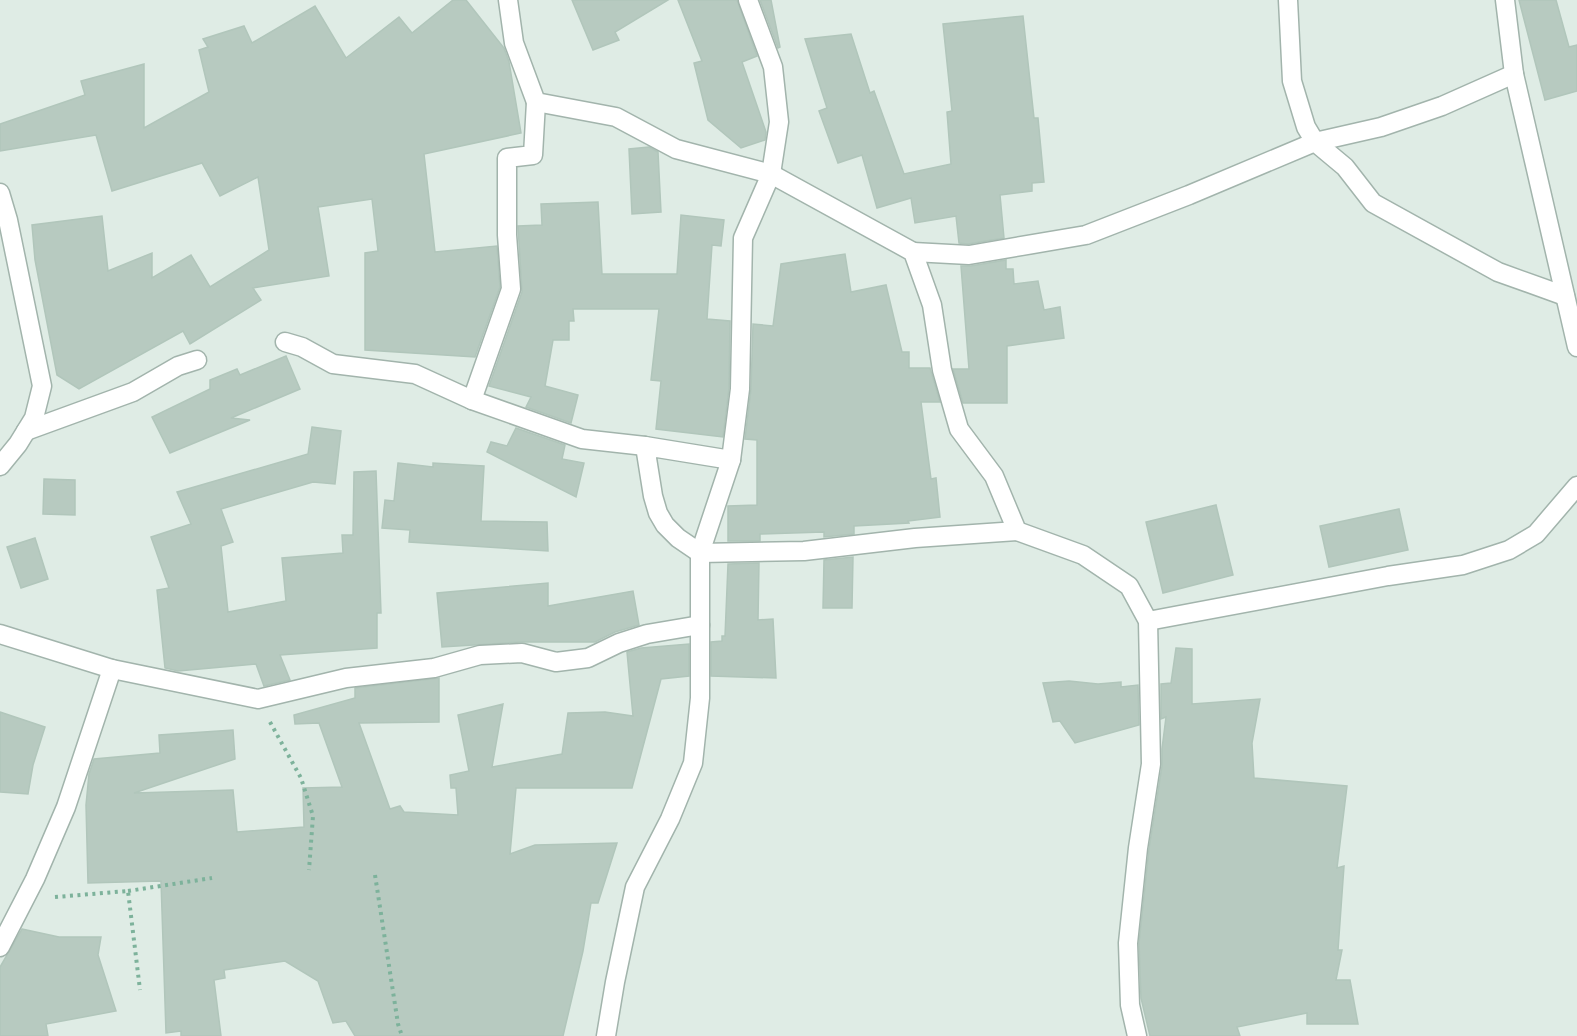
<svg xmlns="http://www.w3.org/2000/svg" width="1577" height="1036" font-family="Inter,sans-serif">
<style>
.building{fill:#b7cac0;stroke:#b1c6bb;stroke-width:1.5}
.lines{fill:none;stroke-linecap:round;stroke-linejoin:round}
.minor-casing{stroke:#a2b4ac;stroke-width:21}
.path{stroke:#7db29b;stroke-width:4;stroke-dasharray:3 4.5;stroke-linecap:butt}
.minor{stroke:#fff;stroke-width:18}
</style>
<rect width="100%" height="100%" fill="#dfece5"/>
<g class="building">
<polygon points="453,0 466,0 504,48 509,62 521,133 424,154 435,252 497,246 500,287 475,357 365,350 365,253 378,251 372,199 318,207 329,276 253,288 261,300 190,344 183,331 79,389 57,375 35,260 32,225 102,216 108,271 152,253 152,278 191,255 210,287 269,250 258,177 220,196 202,163 112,191 96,135 0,151 0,124 85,95 81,81 144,64 144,128 209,92 199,50 208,47 203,39 244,26 252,43 315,6 346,58 399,17 412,33"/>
<polygon points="572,0 668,0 615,32 619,40 593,50"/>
<polygon points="678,0 737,0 757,56 742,62 766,132 765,140 741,148 708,120 694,63 702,61"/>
<polygon points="760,0 771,0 780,47 778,48"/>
<polygon points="1519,0 1556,0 1569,47 1577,45 1577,91 1545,100"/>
<polygon points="1023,16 1034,118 1038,118 1044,182 1032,183 1032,191 1000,195 1004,238 968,244 959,243 956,216 915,223 911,198 877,208 862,155 838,163 819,111 827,108 805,39 851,34 870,93 874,91 904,174 951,164 947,112 952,111 943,24"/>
<polygon points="649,147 658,152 661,212 632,214 629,149"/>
<polygon points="598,202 602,274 677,274 681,215 724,220 721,246 712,245 707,319 730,321 729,388 723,437 656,429 661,381 651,380 659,309 573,309 574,321 569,321 569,340 553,340 545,386 578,395 571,423 526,407 531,397 489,386 522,292 518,226 542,225 541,204"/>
<polygon points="845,254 851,292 886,285 902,352 909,352 909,368 930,368 940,402 921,402 931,479 936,478 940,517 908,521 909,523 854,526 854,534 824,537 824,532 760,534 760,541 728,541 728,506 757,505 757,440 745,439 751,389 753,324 773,326 781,264"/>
<polygon points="1006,260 1006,269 1013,269 1014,284 1038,281 1044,310 1060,307 1064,338 1007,346 1007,403 963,403 953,369 969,369 961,266 971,266"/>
<polygon points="286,356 300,389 231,418 250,420 170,453 152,417 210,389 210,380 237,369 240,375"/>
<polygon points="312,427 341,431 335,484 313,482 221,509 233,542 221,546 228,612 286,601 282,558 343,553 342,535 353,535 354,472 376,471 381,613 377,613 377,648 280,655 290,680 264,686 256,664 178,671 165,668 157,590 169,588 151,537 191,524 177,492 308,454"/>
<polygon points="516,428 565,445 562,459 584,463 576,497 487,452 491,442 507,446"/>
<polygon points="398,463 433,467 433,463 484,466 481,521 547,522 548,551 409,542 410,530 382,528 385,500 394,501"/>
<polygon points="44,479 75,480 75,515 43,514"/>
<polygon points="1216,505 1233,575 1163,593 1146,522"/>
<polygon points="1399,509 1408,550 1329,567 1320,526"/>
<polygon points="35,538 48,579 21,588 7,547"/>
<polygon points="853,557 852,608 823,608 824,560"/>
<polygon points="759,563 758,620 773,619 776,678 711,676 711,642 722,641 722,636 725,636 728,564"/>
<polygon points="548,583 548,606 633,591 639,625 615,632 595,642 521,642 442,647 437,593"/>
<polygon points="689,644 689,676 661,679 632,788 516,788 510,854 535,845 617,843 598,903 591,903 583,951 563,1036 355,1036 346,1021 333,1023 318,981 285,961 224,970 225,978 214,980 221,1036 181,1036 181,1031 166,1033 161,881 88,883 86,805 89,774 94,759 160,753 159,735 233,730 235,759 134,793 233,790 237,832 304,827 303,788 342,787 319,723 295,724 294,715 355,698 355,688 439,678 439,722 359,723 390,809 400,806 404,812 458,815 456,788 451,788 450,775 469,771 458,715 503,704 492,767 562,754 568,713 605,712 633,716 627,652 641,648"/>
<polygon points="1176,648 1192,649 1192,704 1260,699 1252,743 1254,778 1347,786 1337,868 1344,866 1338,950 1342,950 1336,980 1350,980 1358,1024 1307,1024 1307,1013 1237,1027 1240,1036 1150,1036 1141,998 1139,943 1149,849 1162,766 1162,749 1166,717 1161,719 1161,684 1171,683"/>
<polygon points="1069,681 1098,684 1121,682 1121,687 1138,685 1139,725 1075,743 1060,721 1053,722 1043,683"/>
<polygon points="0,712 45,727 33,765 28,794 0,792"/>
<polygon points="22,929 59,937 101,937 98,955 116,1011 46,1024 48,1036 0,1036 0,967"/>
</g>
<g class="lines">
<g class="minor-casing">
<g id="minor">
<polyline points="508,0 514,43 536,102 616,117 676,149 771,174 913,252 932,305 942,370 959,429 994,476 1017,531 1083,555 1129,586 1148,621 1151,764 1138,848 1128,943 1130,1005 1137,1036"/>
<polyline points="1288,0 1292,81 1306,127 1315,142 1381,127 1442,106 1514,74"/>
<polyline points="1505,0 1514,74 1577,347"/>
<polyline points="0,193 8,220 42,386 34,418 18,444 0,466"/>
<polyline points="913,252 969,255 1086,235 1189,195 1315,142 1345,167 1373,203 1498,272 1565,296"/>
<polyline points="285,342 302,347 333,364 415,374 472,400 582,439 645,446"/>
<polyline points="472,400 511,289 507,235 507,158 533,155 536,102"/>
<polyline points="26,431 133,392 178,366 197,360"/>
<polyline points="731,460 645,446 653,496 658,513 665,525 678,538 700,553 804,551 915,538 1017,531"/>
<polyline points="1148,621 1388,576 1463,565 1509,550 1536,534 1577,486"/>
<polyline points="0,634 112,669 258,699 346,678 434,668 480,655 522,653 556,662 588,658 619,643 647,634 700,625"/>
<polyline points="0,947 35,879 66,807 112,669"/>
<polyline points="606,1036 615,982 635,887 670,819 693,763 700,698 700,553 731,460 740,389 743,238 771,174 779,122 773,67 748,0"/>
</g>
</g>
<g class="path">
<polyline points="270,722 301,778 313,816 309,870"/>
<polyline points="375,875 398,1024 402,1036"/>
<polyline points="128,891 212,878"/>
<polyline points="55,897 128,891 140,990"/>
</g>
<use href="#minor" class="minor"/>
</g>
</svg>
